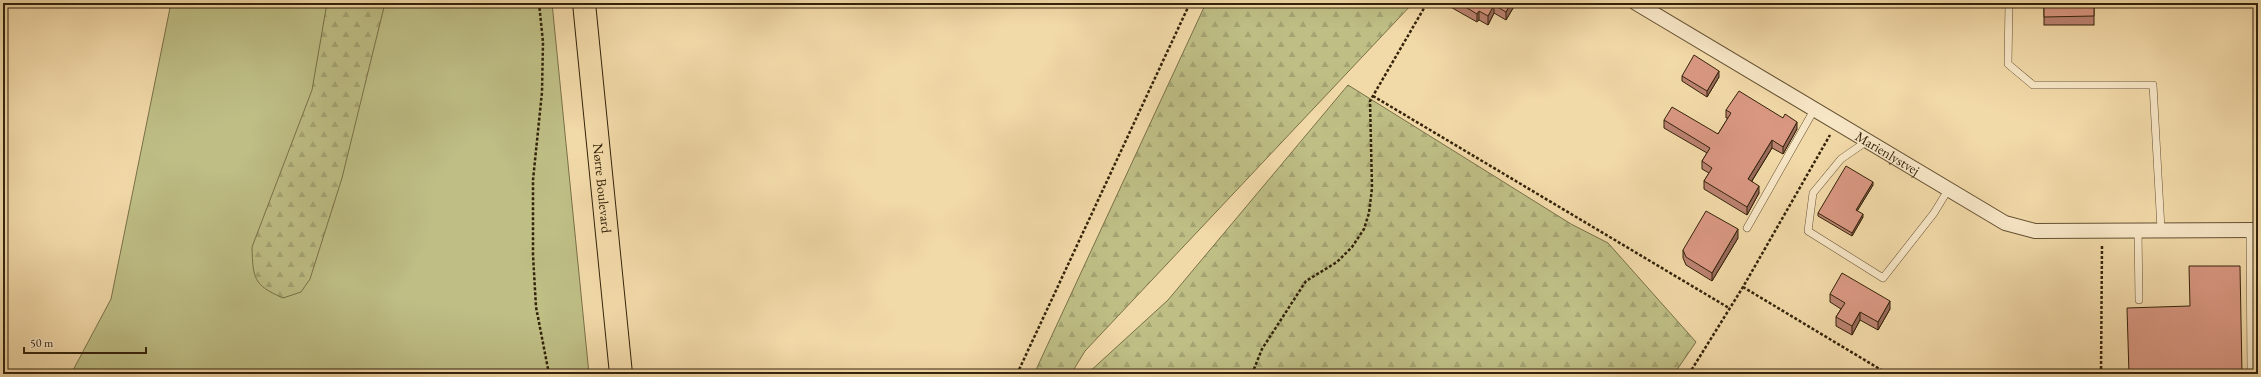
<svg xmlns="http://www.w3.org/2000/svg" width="2261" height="377" font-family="'EB Garamond',serif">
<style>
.green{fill:#bebe85;stroke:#797048}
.forest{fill:url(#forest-firs);stroke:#797048}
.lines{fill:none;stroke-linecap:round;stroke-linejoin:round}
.service-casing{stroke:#645032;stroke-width:8}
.minor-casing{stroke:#645032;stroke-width:16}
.trunk-casing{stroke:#34230a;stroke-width:24}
.path{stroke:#34230a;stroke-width:2.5;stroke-dasharray:3 2;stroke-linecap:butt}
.service{stroke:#f7e6c6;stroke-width:7}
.minor{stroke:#f7e6c6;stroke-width:14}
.trunk{stroke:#f2d9a8;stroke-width:22}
.wall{fill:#bb8270;stroke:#34230a}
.shaded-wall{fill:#986a5b;stroke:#34230a}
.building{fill:#d99782;stroke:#34230a}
.labels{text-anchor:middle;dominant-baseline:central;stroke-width:3.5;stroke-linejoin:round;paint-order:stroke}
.street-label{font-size:14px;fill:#34230a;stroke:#f7e6c6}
</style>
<defs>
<pattern id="forest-firs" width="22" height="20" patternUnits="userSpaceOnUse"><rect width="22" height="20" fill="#bebe85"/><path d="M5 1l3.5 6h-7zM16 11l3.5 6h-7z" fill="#a4a372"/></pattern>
</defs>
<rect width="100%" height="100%" fill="#f2d9a8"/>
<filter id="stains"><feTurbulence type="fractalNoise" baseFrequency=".005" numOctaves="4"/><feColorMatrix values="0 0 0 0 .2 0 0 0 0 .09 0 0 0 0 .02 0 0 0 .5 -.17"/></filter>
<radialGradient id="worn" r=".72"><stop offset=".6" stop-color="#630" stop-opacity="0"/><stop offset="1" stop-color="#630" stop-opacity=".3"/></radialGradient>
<polygon class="green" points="171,3 552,3 589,374 71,374 111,299"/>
<g class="forest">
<path d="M327 3H385L342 178 310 279 301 292 283 298C253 285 253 278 252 247L312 90Z"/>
<polygon points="1206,3 1413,3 1085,351 1071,374 1034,374"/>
<polygon points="1348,85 1571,224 1608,243 1696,342 1674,374 1087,374 1168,300"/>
</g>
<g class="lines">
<g class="service-casing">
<g id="service">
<polyline points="2009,3 2008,64 2033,85 2153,85 2161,229"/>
<polyline points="1867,141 1841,159 1813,193 1808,231 1883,278 1934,213 1948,190"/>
<polyline points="1747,228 1814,110"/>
<polyline points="2138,230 2139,300"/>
<polyline points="2250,230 2251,374"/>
</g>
</g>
<g class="minor-casing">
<g id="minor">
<path id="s1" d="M1636 3 2005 223 2035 231 2258 230"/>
</g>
</g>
<g class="trunk-casing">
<g id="trunk">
<path id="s2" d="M584 3 621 374"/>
</g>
</g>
<g class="path">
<polyline points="539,3 543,42 542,92 533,180 533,255 536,307 549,374"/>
<polyline points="1373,96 1729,308"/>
<polyline points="1743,287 1888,374"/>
<polyline points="1017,374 1190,3"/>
<polyline points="1252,374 1262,349 1306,281 1337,262 1352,247 1364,229 1369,213 1372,188 1370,101 1427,3"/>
<polyline points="1689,374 1743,287 1830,135"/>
<polyline points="2101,374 2102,244"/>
</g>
<use href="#service" class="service"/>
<use href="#minor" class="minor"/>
<use href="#trunk" class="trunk"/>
</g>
<g class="wall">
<polygon points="1447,3 1516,3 1506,20 1494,13 1488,25 1479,20 1477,22 1447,5"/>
<rect x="2044" y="3" width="50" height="22"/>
<polygon points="1682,76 1719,77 1707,97 1682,81"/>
<polygon points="1726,110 1797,129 1783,154 1772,148 1752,181 1759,193 1747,215 1704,189 1704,181 1709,173 1702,169 1702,161 1707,153 1664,128 1664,120 1718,134 1728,118 1726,118"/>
<polygon points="1873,185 1857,211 1863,217 1852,236 1818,216 1818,213"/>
<polygon points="1738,238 1712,281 1686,265 1683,258 1683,250"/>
<polygon points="1830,294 1890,309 1878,330 1860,320 1852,335 1836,326 1836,317 1841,309 1830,302"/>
</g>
<g class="shaded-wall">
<polygon points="1511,3 1516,3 1506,20 1506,12"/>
<polygon points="1494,5 1494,13 1488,25 1488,16"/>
<polygon points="1479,11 1479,20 1477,22 1477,14"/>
<polygon points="1719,71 1719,77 1707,97 1707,91"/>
<polygon points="1797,122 1797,129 1783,154 1783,147"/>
<polygon points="1772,140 1772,148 1748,187 1748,179"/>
<polygon points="1873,182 1873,185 1856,213 1856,210"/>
<polygon points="1759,186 1759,193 1747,215 1747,207"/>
<polygon points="1863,214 1863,217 1852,236 1852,233"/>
<polygon points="1738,229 1738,238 1712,281 1712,273"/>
<polygon points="1890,301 1890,309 1878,330 1878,322"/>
<polygon points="1860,312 1860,320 1852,335 1852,326"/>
</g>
<g class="building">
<polygon points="1459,3 1511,3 1506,12 1494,5 1488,16 1479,11 1477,14"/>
<polygon points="2044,3 2094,3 2094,16 2044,17"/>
<polygon points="1694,55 1719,71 1707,91 1682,76"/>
<polygon points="1739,91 1783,118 1785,114 1797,122 1783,147 1772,140 1748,179 1759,186 1747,207 1704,181 1712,168 1702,161 1710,148 1664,120 1672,107 1718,134 1731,113 1726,110"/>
<polygon points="1846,166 1873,182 1856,210 1863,214 1852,233 1818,213"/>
<polygon points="1706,211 1738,229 1712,273 1686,257 1683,250"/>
<polygon points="2189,266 2240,266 2242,374 2129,374 2127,308 2190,306"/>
<polygon points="1842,273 1890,301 1878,322 1860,312 1852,326 1836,317 1845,303 1830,294"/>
</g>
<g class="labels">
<g class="street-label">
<text stroke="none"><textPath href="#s1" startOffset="293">Marienlystvej</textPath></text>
<text stroke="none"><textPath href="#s2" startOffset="186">Nørre Boulevard</textPath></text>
</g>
</g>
<rect width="2261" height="377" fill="none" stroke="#f2d9a8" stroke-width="16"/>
<rect x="4" y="4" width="2253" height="369" fill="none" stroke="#34230a" stroke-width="2"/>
<rect x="8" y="8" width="2245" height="361" fill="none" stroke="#34230a"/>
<path d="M24 347v6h122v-6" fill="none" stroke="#34230a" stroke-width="2"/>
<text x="30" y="347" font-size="12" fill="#34230a" stroke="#f7e6c6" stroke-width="3" paint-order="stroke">50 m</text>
<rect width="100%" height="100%" filter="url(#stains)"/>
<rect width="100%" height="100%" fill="url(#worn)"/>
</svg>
